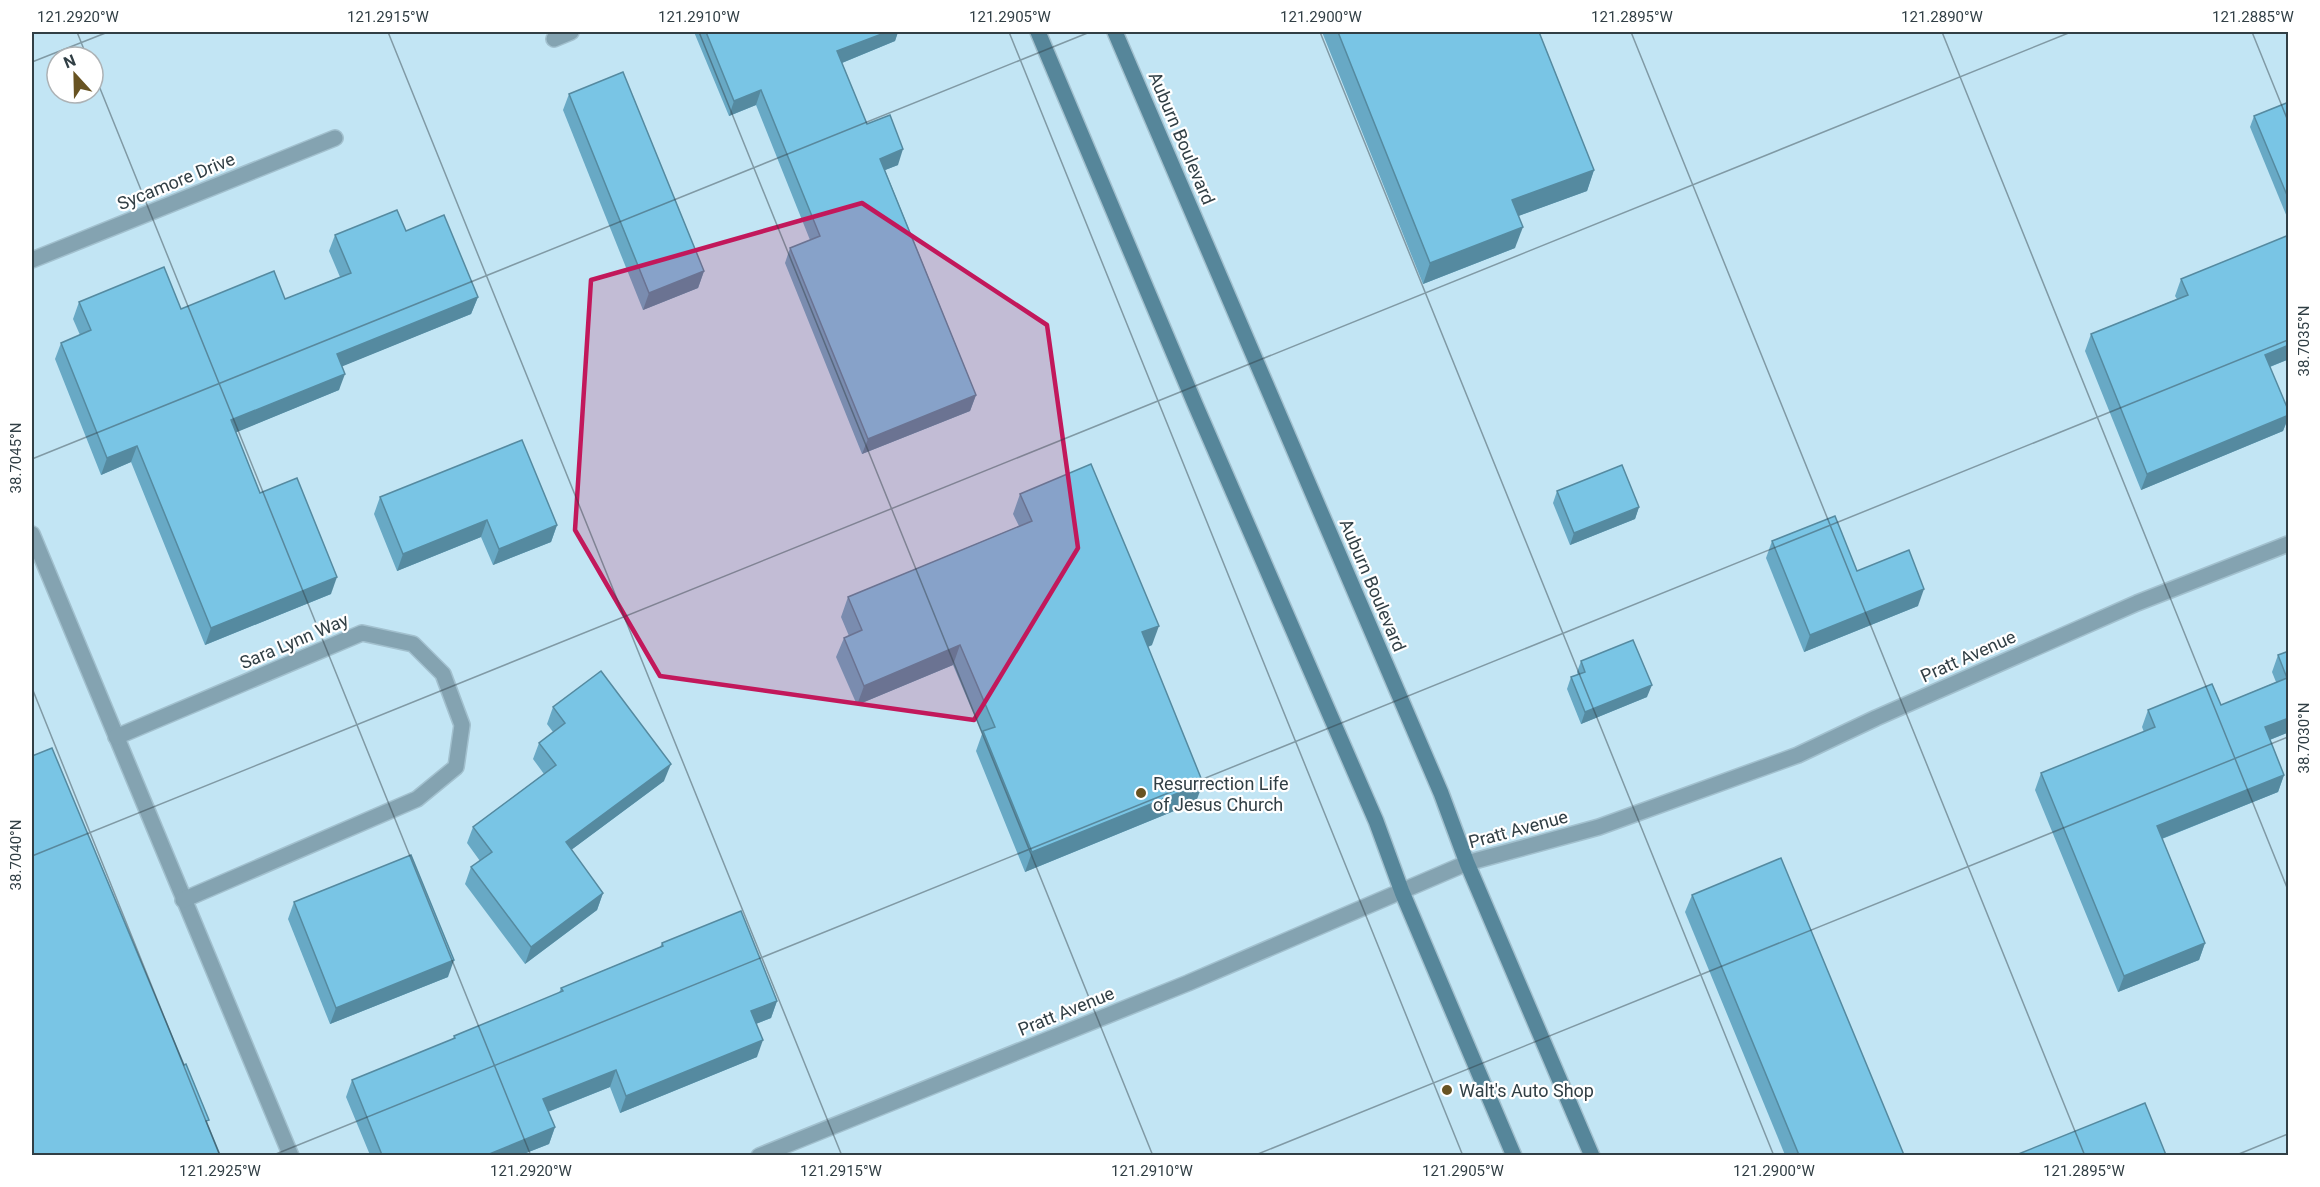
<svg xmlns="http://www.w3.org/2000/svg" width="2320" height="1187" font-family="Roboto,sans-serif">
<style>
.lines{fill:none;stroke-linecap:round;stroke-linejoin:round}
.minor-casing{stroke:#a2c0ce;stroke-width:18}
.secondary-casing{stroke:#a2c0ce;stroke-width:18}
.minor{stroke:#84a3b1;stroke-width:15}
.secondary{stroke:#56869a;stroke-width:15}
.wall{fill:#68a9c5}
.shaded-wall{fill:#558aa0}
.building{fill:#79c5e5;stroke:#558aa0;stroke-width:1.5}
.marked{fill:#c2185b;fill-opacity:0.2;stroke:#c2185b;stroke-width:4.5;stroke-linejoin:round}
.ticks{fill:none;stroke:#313f45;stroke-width:1.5;stroke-opacity:0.45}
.poi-dot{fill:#685322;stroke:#fff;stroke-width:2}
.labels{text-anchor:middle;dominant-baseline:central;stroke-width:4.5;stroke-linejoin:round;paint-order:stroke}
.street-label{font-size:18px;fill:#313f45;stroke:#fff}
.poi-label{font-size:18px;fill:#313f45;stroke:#fff;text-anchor:start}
.neatline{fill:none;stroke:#313f45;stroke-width:2}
.ticks-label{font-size:15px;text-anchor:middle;fill:#313f45}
</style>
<rect width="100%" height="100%" fill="#c2e5f4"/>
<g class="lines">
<g class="minor-casing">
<g id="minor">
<polyline points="554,39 571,32"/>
<polyline points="32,260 335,138"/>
<polyline points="32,534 291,1156"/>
<polyline points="116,737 362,633 413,644 443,674 462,725 456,767 417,799 183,900"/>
<polyline points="759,1156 1188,983 1467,863 1599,827 1798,755 1876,718 2137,603 2288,544"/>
</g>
</g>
<g class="secondary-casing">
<g id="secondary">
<polyline points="1038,32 1195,404 1376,821 1402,892 1514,1156"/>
<polyline points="1115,32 1441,793 1467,863 1592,1156"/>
</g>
</g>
<use href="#minor" class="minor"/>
<use href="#secondary" class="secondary"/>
</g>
<g class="wall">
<polygon points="694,32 898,32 895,41 842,63 867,124 898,165 885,170 976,395 970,411 862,454 785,263 790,248 810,240 756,105 729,116"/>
<polygon points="1322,32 1539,32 1594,170 1587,191 1518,216 1515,248 1423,284"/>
<polygon points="569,94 704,271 698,288 643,310 563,110"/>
<polygon points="2289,102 2289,222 2250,127 2254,116"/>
<polygon points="406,231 478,297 471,314 342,366 339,390 236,432 260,493 331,594 205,645 131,462 101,475 55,359 61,343 80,335 73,319 79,302 181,309 285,299 340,277 329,251 335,235"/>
<polygon points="2289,235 2289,359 2270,367 2289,412 2289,417 2283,431 2141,490 2085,351 2091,334 2177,299 2175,296 2181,279"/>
<polygon points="1557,491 1639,507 1635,519 1570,545 1553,503"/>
<polygon points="1020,494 1152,645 1148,647 1196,802 1025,872 976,751 982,734 953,665 857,705 836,657 844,638 849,636 841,617 848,597 1019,526 1013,514"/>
<polygon points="380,497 557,525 551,542 493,565 481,537 397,571 374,514"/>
<polygon points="1772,541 1857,571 1918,606 1804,652 1766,558"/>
<polygon points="2289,651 2289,732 2270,740 2284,775 2278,792 2162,839 2205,943 2199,960 2118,992 2035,790 2041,773 2144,732 2142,727 2148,710 2221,705 2276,682 2272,672 2278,655"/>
<polygon points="1581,661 1647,697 1581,724 1567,689 1571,677 1578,675 1577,672"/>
<polygon points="553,707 664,781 571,850 603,893 597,910 525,964 465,884 471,867 480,861 467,843 473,827 544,774 533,759 539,743 553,732 547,724"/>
<polygon points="1692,895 1904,1155 1785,1155 1685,912"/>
<polygon points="294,902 448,977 330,1024 288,919"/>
<polygon points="662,943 777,1001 771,1018 756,1024 757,1057 620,1113 610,1087 548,1112 555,1127 549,1144 521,1155 370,1155 346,1097 352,1080 453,1039 454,1036 559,993 561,988 660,947"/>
</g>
<g class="shaded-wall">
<polygon points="887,32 898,32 895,41 832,67 837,51"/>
<polygon points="761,90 756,105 729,116 734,101"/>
<polygon points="903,149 898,165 875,174 880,159"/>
<polygon points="1594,170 1587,191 1505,221 1512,200"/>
<polygon points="1523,227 1515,248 1423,284 1430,263"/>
<polygon points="704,271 698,288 643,310 649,293"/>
<polygon points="478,297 471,314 331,371 337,354"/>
<polygon points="2289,345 2289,359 2259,371 2265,355"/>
<polygon points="345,374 339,390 225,437 231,420"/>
<polygon points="976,395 970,411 862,454 868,439"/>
<polygon points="2289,415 2283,431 2141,490 2147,474"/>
<polygon points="137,446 131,462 101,475 107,458"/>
<polygon points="1639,507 1635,519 1570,545 1574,533"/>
<polygon points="487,520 481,537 397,571 403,554"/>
<polygon points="557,525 551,542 493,565 499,549"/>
<polygon points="337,577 331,594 205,645 211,628"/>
<polygon points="1924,589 1918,606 1804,652 1810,635"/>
<polygon points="1159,626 1152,645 1135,652 1142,632"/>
<polygon points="960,645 953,665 857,705 864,686"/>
<polygon points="1652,685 1647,697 1581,724 1585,712"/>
<polygon points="2289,718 2289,732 2259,744 2265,727"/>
<polygon points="671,764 664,781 559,859 566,842"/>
<polygon points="2284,775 2278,792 2151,843 2157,826"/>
<polygon points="1203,783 1196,802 1025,872 1032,852"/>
<polygon points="603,893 597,910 525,964 531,947"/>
<polygon points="2205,943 2199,960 2118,992 2124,976"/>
<polygon points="454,960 448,977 330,1024 336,1008"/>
<polygon points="777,1001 771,1018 745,1028 751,1011"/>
<polygon points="763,1040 757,1057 620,1113 626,1096"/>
<polygon points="616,1070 610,1087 537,1116 543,1099"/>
<polygon points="555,1127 549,1144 521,1155 487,1155"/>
</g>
<g class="building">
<polygon points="706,32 887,32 837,51 867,124 890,115 903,149 880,159 976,395 868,439 790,248 820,236 761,90 734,101"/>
<polygon points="1338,32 1539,32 1594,170 1512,200 1523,227 1430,263"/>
<polygon points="623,72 704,271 649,293 569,94"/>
<polygon points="2289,102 2289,200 2254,116"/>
<polygon points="397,210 406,231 444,215 478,297 337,354 345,374 231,420 260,493 297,478 337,577 211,628 137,446 107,458 61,343 91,330 79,302 164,267 181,309 274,271 285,299 351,273 335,235"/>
<polygon points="2289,235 2289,345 2265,355 2289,412 2289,415 2147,474 2091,334 2188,295 2181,279"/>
<polygon points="522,440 557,525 499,549 487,520 403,554 380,497"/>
<polygon points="1091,464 1159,626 1142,632 1203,783 1032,852 983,731 995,727 960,645 864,686 844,638 862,630 848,597 1032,521 1020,494"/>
<polygon points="1622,465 1639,507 1574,533 1557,491"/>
<polygon points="1835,516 1857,571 1909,550 1924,589 1810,635 1772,541"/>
<polygon points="1633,640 1652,685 1585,712 1571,677 1585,672 1581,661"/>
<polygon points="2289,651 2289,718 2265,727 2284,775 2157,826 2205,943 2124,976 2041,773 2155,727 2148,710 2212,684 2221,705 2287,678 2278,655"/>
<polygon points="601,671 671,764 566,842 603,893 531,947 471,867 492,852 473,827 556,765 539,743 565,723 553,707"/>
<polygon points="52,748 184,1065 186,1064 209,1120 206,1121 220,1155 32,1155 32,756"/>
<polygon points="411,855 454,960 336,1008 294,902"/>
<polygon points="1781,858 1904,1155 1799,1155 1692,895"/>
<polygon points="741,911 777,1001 751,1011 763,1040 626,1096 616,1070 543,1099 555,1127 487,1155 382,1155 352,1080 455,1038 454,1036 563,991 561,988 663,946 662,943"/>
<polygon points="2145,1103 2166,1155 2016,1155"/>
</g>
<path class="marked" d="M862 203 1047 325 1078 548 974 720 660 676 575 530 591 280Z"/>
<path class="ticks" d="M77 32 87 57M388 32 842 1156M699 32 1153 1156M1009 32 1463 1156M1320 32 1774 1156M1631 32 2085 1156M1942 32 2288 890M2252 32 2288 121M32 62 108 32M93 71 531 1156M32 459 1090 32M32 688 220 1156M32 856 2071 32M271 1156 2288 340M1253 1156 2288 737M2234 1156 2288 1134"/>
<g class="poi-dot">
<circle cx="1141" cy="793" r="6"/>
<circle cx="1447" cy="1090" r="6"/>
</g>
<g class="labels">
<g class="street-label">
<text transform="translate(1182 138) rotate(67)">Auburn Boulevard</text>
<text transform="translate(176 181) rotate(-22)">Sycamore Drive</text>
<text transform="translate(1373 585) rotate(67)">Auburn Boulevard</text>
<text transform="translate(294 641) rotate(-23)">Sara Lynn Way</text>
<text transform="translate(1968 656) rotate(-24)">Pratt Avenue</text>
<text transform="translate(1518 829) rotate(-15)">Pratt Avenue</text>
<text transform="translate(1066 1011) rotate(-22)">Pratt Avenue</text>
</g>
<g class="poi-label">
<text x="1153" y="783">Resurrection Life<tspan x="1153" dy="21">of Jesus Church</tspan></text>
<text x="1459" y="1090">Walt's Auto Shop</text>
</g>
</g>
<rect width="2320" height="1187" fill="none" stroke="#ffffff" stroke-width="66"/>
<g transform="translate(75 75) rotate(338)"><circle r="28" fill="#ffffff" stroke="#adb2b5" stroke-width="1.5"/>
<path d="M0-4.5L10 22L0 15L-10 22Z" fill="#685322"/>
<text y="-9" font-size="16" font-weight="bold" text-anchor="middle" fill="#313f45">N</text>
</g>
<rect x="33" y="33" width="2254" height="1121" class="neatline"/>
<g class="ticks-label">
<text x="78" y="22">121.2920°W</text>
<text x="388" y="22">121.2915°W</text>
<text x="699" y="22">121.2910°W</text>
<text x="1010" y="22">121.2905°W</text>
<text x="1321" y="22">121.2900°W</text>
<text x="1632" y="22">121.2895°W</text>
<text x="1942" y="22">121.2890°W</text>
<text x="2253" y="22">121.2885°W</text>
<text transform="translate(2304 341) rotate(-90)" y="5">38.7035°N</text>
<text transform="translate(16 458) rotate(-90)" y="5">38.7045°N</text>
<text transform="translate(2304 738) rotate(-90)" y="5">38.7030°N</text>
<text transform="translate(16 855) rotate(-90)" y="5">38.7040°N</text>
<text x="220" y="1176">121.2925°W</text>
<text x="531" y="1176">121.2920°W</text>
<text x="841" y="1176">121.2915°W</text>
<text x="1152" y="1176">121.2910°W</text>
<text x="1463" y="1176">121.2905°W</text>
<text x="1774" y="1176">121.2900°W</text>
<text x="2084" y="1176">121.2895°W</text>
</g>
</svg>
